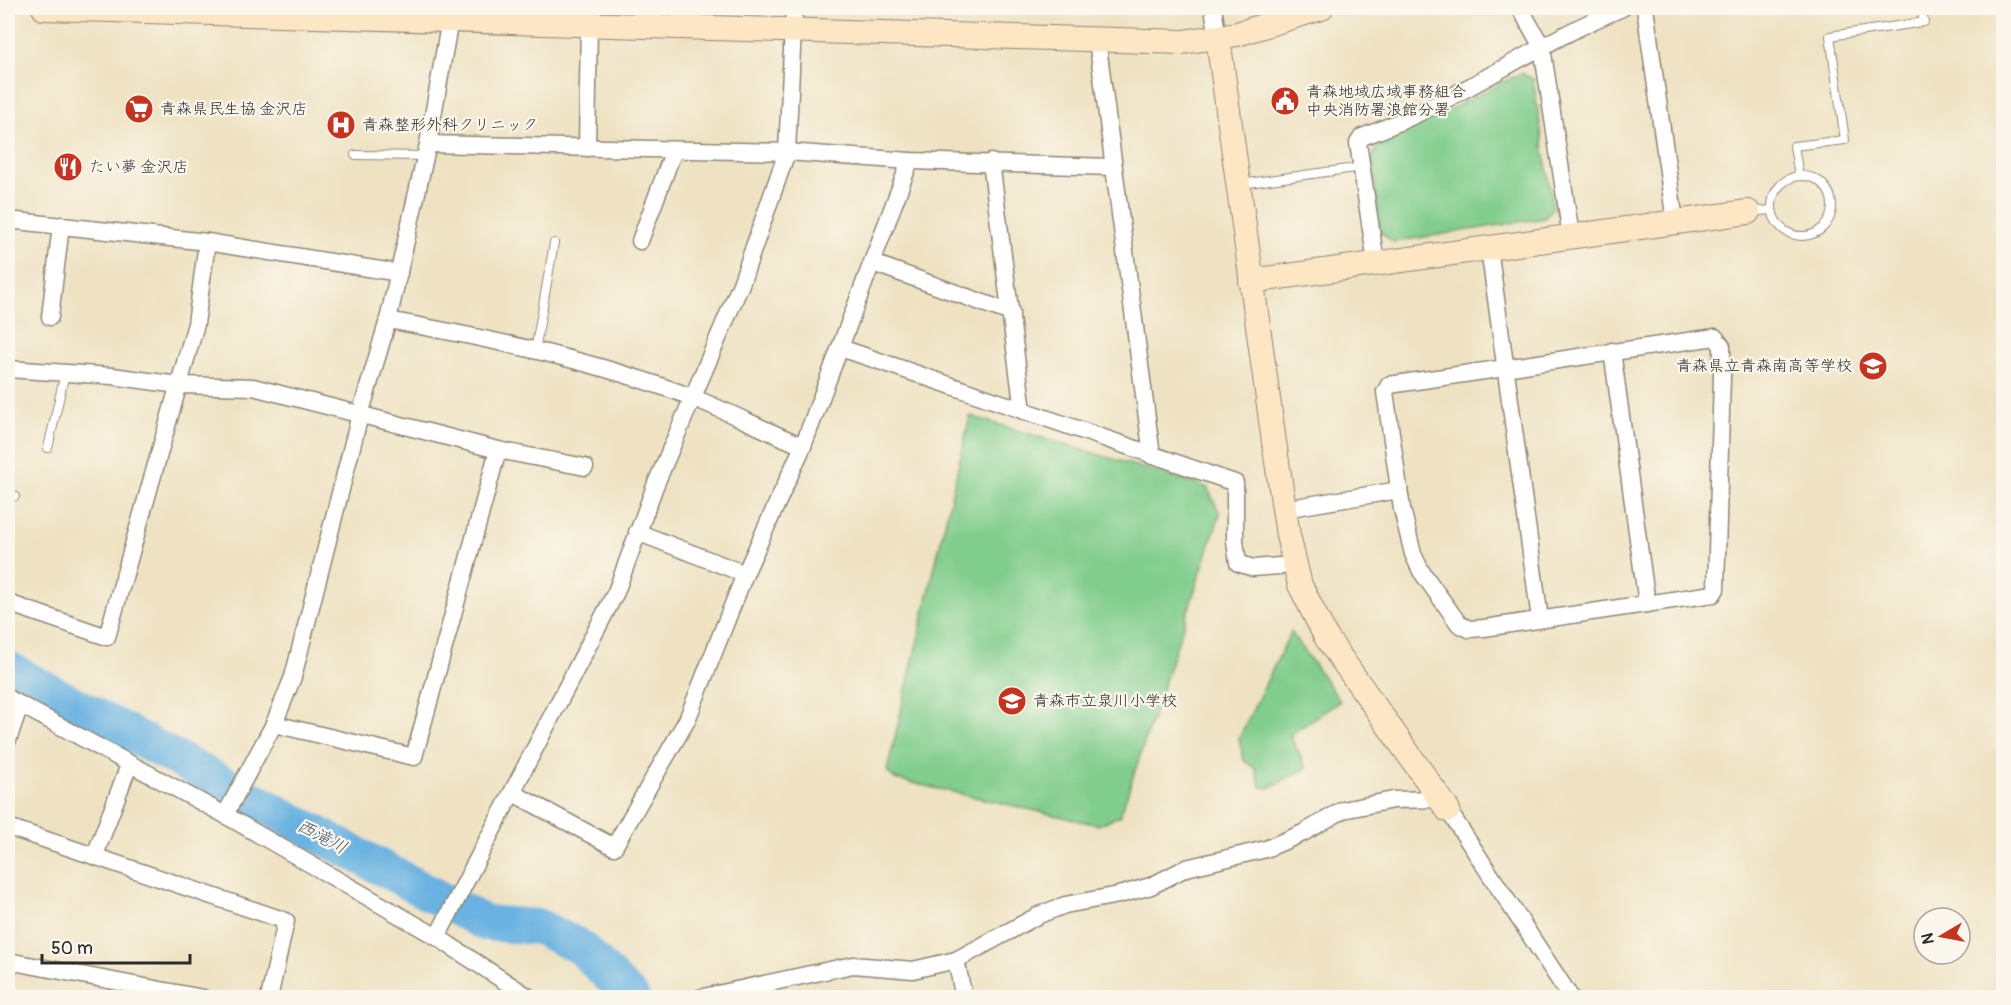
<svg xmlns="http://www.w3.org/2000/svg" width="2011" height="1005" font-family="Pangolin,'Klee One',sans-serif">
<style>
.green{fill:#81cd8c;stroke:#567c5c;stroke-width:1.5}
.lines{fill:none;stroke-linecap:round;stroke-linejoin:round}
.river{stroke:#69b2e1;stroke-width:36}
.lane-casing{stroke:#8d8676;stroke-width:10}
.street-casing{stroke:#8d8676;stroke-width:19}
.secondary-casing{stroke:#8d8676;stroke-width:26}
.lane{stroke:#fff;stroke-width:8}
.street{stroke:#fff;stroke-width:16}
.secondary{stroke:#fce6c4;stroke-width:24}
.labels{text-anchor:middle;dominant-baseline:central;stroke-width:4.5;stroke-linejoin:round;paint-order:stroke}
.poi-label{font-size:16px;fill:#2b2b2b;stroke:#fbf7ec;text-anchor:start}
.water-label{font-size:18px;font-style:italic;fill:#415a6b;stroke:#fbf7ec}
</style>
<rect width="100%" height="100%" fill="#fbf7ec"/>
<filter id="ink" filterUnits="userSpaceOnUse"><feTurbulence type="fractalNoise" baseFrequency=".0167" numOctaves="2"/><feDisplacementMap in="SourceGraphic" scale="12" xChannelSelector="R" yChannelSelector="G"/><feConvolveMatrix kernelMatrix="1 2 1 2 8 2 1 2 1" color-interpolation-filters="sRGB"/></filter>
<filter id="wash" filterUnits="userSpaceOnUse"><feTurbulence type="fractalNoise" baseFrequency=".008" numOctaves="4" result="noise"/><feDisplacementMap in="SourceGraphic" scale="24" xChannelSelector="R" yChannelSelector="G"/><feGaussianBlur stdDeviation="1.35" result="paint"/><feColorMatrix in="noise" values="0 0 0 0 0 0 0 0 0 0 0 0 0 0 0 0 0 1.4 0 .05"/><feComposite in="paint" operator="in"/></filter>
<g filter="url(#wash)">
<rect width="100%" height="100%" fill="#efe2c2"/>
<g class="green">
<polygon points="1521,73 1533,79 1553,208 1544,218 1393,242 1380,232 1372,157 1379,145"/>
<polygon points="970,416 1207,487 1220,514 1120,816 1098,825 895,779 887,771"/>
<polygon points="1291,632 1340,701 1290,735 1306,768 1269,788 1261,787 1255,768 1244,761 1239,738"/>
</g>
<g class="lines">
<polyline class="river" points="8,669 485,923 539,927 580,947 632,998"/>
</g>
</g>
<g filter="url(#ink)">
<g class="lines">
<g class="lane-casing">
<g id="lane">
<polyline points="355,155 426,156"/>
<circle cx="1802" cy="206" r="30"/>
<polyline points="1799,176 1794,146 1845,140 1830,36 1924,22 1921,8"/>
<polyline points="1241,184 1362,167"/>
<polyline points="1748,212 1772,210"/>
<polyline points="535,351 554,243"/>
<polyline points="48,448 65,373"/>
<polyline points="8,494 15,496"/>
</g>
</g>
<g class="street-casing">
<g id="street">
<polyline points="1213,8 1218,38"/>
<polyline points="1520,8 1542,47 1571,236"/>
<polyline points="1645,8 1675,222"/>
<polyline points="643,25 643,8"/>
<polyline points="1097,39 1152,456"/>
<polyline points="428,144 787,152 910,161 1113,167"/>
<polyline points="587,148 589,23"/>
<polyline points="991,162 1023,411"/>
<polyline points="8,220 207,242 399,273"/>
<polyline points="640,241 674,150"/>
<polyline points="1489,248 1540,619"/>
<polyline points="873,263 1011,313"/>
<path d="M1376 263 1358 143 1362 137C1456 103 1532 45 1622 8"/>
<polyline points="50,317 61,225"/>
<path d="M388 320C491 339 596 361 694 398 731 413 766 431 803 446"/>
<polygon points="1715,337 1722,346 1722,376 1716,589 1713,594 1484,628 1469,629 1459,624 1421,571 1413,554 1402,509 1385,392 1389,385"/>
<polyline points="841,348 1235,483 1235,541 1238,563 1253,568 1294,565"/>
<polyline points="1612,351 1647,604"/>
<polyline points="8,369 112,376 178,385 253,387 498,450 414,757 274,724"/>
<polyline points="498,450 585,467"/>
<polyline points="1284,509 1399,490"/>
<polyline points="637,532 745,574"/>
<polyline points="8,603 107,637 196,324 207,242"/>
<polyline points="8,698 225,815 437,937 530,998"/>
<polyline points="8,740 20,705"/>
<polyline points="513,793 614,847 687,720 745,574 803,446 910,161"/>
<polyline points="1448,810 1571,998"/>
<polyline points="225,815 274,724 293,677 360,415 388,320 428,144 452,8"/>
<polyline points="8,827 286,921 269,998"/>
<polyline points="95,855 129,765"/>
<polyline points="437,937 616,592 655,486 741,284 787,152 794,8"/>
<polyline points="956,960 964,998"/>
<polyline points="8,961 203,998"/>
<polyline points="699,998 853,965 913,970 956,960 1039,915 1065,905 1119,895 1151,886 1186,868 1266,849 1303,833 1343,810 1393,800 1440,799"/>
</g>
</g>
<g class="secondary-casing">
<g id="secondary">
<polyline points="44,8 1183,42 1237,34 1321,8"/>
<polyline points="1218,38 1274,442 1288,535 1300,585 1326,637 1448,810"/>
<polyline points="1251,281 1748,212"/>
</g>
</g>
<use href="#lane" class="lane"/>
<use href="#street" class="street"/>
<use href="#secondary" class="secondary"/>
</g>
</g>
<defs>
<g id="civic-disc" transform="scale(1.5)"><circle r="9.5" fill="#c8321e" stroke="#fbf7ec"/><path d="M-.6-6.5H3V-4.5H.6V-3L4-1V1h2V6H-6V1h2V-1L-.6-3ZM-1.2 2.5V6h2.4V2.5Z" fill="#fff"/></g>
<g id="supermarket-disc" transform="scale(1.5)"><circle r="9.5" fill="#c8321e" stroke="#fbf7ec"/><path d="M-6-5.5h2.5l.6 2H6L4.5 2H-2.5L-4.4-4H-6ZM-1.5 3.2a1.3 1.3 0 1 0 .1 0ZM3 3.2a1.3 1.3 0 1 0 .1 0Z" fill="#fff"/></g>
<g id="hospital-disc" transform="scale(1.5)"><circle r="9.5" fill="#c8321e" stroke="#fbf7ec"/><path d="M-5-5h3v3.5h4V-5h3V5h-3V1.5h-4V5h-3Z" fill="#fff"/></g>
<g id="restaurant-disc" transform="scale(1.5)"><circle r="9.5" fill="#c8321e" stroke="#fbf7ec"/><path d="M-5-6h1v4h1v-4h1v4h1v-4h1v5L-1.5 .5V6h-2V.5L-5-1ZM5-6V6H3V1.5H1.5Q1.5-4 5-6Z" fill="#fff"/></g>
<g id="school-disc" transform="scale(1.5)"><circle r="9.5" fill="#c8321e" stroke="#fbf7ec"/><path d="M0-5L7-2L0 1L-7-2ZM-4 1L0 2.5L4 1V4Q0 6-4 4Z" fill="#fff"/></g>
</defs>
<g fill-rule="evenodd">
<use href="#civic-disc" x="1285" y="101"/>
<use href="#supermarket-disc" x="139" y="109"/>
<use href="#hospital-disc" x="341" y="125"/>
<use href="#restaurant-disc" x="68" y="167"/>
<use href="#school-disc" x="1873" y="366"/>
<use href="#school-disc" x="1012" y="701"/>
</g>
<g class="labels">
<g class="poi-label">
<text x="1306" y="92">青森地域広域事務組合<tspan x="1306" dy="18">中央消防署浪館分署</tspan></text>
<text x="160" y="109">青森県民生協 金沢店</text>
<text x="362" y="125">青森整形外科クリニック</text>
<text x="89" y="167">たい夢 金沢店</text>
<text x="1852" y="366" text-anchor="end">青森県立青森南高等学校</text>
<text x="1033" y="701">青森市立泉川小学校</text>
</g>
<g class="water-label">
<text transform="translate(322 837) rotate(28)">西滝川</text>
</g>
</g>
<rect width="2011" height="1005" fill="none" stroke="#fbf7ec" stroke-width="30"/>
<g transform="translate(1942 936) rotate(260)"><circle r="28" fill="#fbf7ec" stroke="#a8a59f" stroke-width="1.5"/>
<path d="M0-4.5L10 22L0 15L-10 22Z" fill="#c8321e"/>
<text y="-9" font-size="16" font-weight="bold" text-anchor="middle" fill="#2b2b2b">N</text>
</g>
<path d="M42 954v9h148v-9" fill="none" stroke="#2b2b2b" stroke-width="3"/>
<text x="51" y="954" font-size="18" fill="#2b2b2b" stroke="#fbf7ec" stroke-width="4.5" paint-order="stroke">50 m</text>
</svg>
